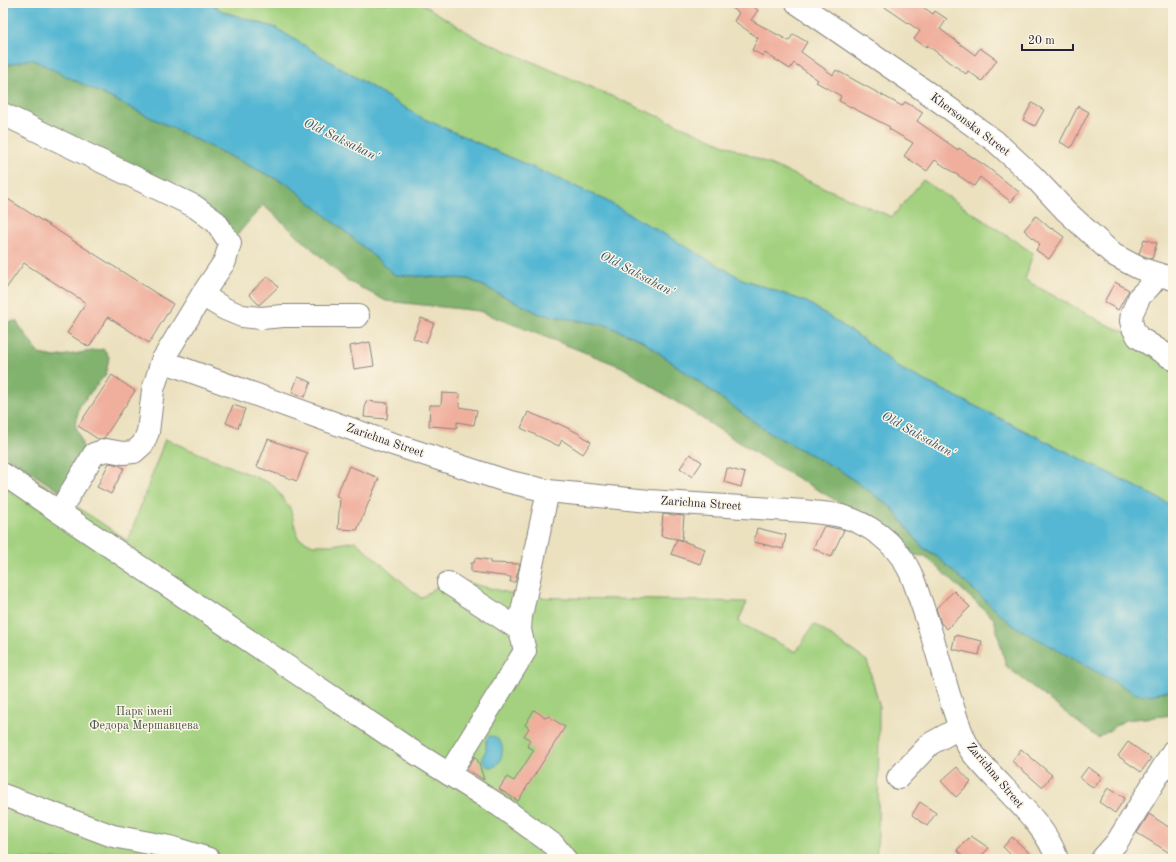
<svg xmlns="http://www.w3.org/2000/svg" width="1176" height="862" font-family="'Old Standard TT',serif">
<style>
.green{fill:#a3d17f;stroke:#627a5d}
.forest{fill:#82b36e;stroke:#526a54}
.water{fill:#54b7d3;stroke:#3b6c87}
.building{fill:#f0af9d}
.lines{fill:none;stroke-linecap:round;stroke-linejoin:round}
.minor-casing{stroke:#86827d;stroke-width:24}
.minor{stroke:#fff;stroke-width:22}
.labels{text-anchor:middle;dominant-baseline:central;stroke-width:3;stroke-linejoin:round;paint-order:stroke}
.street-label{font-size:12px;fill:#22223b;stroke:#fcf5e5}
.park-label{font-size:12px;fill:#49574f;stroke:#fcf5e5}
.water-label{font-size:13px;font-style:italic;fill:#345670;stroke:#fcf5e5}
</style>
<rect width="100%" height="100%" fill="#fcf5e5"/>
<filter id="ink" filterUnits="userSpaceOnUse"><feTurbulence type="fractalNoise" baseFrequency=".025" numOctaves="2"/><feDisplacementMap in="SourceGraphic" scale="8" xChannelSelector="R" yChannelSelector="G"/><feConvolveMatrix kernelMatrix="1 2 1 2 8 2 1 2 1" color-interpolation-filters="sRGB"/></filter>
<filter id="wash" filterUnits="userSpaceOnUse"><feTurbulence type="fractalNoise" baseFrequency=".012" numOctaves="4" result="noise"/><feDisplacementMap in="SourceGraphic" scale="16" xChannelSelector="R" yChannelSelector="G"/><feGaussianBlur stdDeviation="0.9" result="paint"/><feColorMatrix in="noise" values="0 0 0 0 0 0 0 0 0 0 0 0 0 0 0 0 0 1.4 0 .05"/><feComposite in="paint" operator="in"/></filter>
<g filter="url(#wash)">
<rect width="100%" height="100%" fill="#ebe1bf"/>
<g class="green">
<polygon points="210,3 421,3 477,38 892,217 923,180 1033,253 1025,280 1105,324 1138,337 1173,359 1173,506 1131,484 901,369 860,337 807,302 742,279 603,199 420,117 276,28 224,12"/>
<polygon points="165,439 272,484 290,508 298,538 313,545 333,545 355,541 421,598 449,578 525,597 747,602 738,622 796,652 814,624 867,661 879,704 878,834 876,859 3,859 3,457 128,541"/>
</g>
<g class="forest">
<polygon points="31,59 289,185 354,239 395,275 469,279 540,314 606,325 641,340 768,432 841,471 891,507 922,547 1150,695 1173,690 1173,715 1125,720 1098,738 1006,666 994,619 925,556 898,555 859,514 768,461 622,367 479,311 386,301 348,281 263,205 230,243 216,222 3,114 3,66"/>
<polygon points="16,321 39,354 55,357 104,349 109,357 106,374 80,405 75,424 80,437 89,471 62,493 3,454 3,323"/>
</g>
<g class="water">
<polygon points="3,3 210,3 224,12 276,28 420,117 603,199 742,279 807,302 860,337 901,369 1131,484 1173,506 1173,690 1150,695 1136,694 1011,624 934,554 922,547 891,507 841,471 768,432 641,340 606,325 540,314 469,279 395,275 354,239 289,185 31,59 3,66"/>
<path d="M489 736C502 736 506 751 499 762 494 771 483 767 482 758L486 750V740Z"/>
</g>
<g id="blocks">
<g class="building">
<polygon points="726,3 748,3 758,10 751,20 789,41 793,34 807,42 801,52 833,75 836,70 902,106 905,102 923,112 917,121 958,150 959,148 987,167 1019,192 1011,202 980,177 974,186 935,160 927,171 904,156 913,143 889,129 890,127 839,101 841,96 816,82 818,80 794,63 790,69 765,53 763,56 752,50 758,38 734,21 739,13"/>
<polygon points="879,3 917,3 933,14 935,11 947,19 940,29 975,55 980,48 997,60 982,81 968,71 966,74 927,45 926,47 914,39 920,31"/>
<polygon points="1032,103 1044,110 1035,126 1023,120"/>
<polygon points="1078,106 1089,112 1071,148 1060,142"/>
<polygon points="3,196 173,304 149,343 108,317 89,347 67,333 86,303 24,263 3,293"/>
<polygon points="1036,216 1051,229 1052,228 1064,237 1049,259 1036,250 1040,244 1024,230"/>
<polygon points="1144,239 1157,243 1152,259 1139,254"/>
<polygon points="268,276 278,287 259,305 249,294"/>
<polygon points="1115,282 1129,290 1118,310 1104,302"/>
<polygon points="421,318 434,323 426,343 413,338"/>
<polygon points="370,342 374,366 354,369 350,346"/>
<polygon points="112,375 135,391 104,438 98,439 78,426"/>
<polygon points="298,377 311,382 305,397 292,392"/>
<polygon points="442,393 460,394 459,407 477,410 474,425 457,422 457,428 429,426 430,405 441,405"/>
<polygon points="366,401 388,403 387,419 364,417"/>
<polygon points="233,405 245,409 238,428 226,423"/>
<polygon points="528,412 557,424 557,423 578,433 591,442 583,454 562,440 559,446 521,428"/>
<polygon points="268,439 307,453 297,481 257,467"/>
<polygon points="690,454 702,462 692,477 680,468"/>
<polygon points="109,463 119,465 124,468 111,494 97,487"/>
<polygon points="349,466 379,478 357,530 338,529 340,497 336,496"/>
<polygon points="727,468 745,473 741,487 724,482"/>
<polygon points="663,514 684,516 682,540 661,536"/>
<polygon points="824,526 844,530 831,557 813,548"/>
<polygon points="757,528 786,535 783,549 754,542"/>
<polygon points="677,539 705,549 700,564 671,554"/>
<polygon points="475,558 490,560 490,563 520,564 515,582 510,582 511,577 471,572 471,563 474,563"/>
<polygon points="954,591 970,607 947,629 941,623 936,608"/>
<polygon points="955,635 982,641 979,655 952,649"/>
<polygon points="534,710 546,718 548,716 565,727 518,801 499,789 507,777 514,781 534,750 527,746 530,740 524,736 529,728 525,725"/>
<polygon points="1128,742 1151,758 1141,772 1118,756"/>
<polygon points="1021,749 1052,775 1042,787 1012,761"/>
<polygon points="475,756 479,763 484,780 467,769"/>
<polygon points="957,767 971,782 956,797 941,781"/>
<polygon points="1088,767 1102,777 1094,788 1080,778"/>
<polygon points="1108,788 1125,798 1115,813 1099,802"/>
<polygon points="920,802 936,813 927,826 912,815"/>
<polygon points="1149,814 1173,830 1173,855 1137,833"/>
<polygon points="971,836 989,848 978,859 965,859 957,850"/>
<polygon points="1012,837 1036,859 1015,859 1003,847"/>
</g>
</g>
</g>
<g filter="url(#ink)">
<use href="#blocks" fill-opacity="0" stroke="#86827d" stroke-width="1"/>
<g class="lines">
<g class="minor-casing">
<g id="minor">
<polyline points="797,3 925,91 995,141 1033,176 1066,211 1114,255 1139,268 1173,279"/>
<polyline points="3,114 194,206 216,222 230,243 225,261 202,295 162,361 153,390 148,432 143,444 134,452 123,453 106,450 94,454 59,512"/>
<polyline points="1159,274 1150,286 1140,296 1132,313 1131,321 1133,328 1138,337 1173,359"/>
<polyline points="202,295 225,309 242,316 261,318 283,316 358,316"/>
<path d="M162 361 390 443 506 481 548 491 649 501 805 511C816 513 829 513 841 516 868 523 895 542 908 568 914 579 917 591 921 602 932 633 940 664 949 695 955 712 959 730 968 746 971 753 978 759 983 765 1007 793 1046 824 1057 859"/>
<polyline points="3,474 409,749 500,806 554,845 565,859"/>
<polyline points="448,583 520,630"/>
<polyline points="449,774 525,651 520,630 521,616 548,491"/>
<polyline points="898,778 930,744 959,728"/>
<polyline points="3,795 113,836 170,847 209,859"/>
<polyline points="1102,859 1117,842 1173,751"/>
</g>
</g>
<use href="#minor" class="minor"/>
</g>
</g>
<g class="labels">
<g class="street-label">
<text transform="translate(970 125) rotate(37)">Khersonska Street</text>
<text transform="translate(385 441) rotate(19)">Zarichna Street</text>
<text transform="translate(701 504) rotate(4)">Zarichna Street</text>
<text transform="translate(995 776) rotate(50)">Zarichna Street</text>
</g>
<g class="park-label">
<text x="144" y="712">Парк імені<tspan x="144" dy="14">Федора Мершавцева</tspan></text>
</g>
<g class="water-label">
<text transform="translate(341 140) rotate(26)">Old Saksahan'</text>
<text transform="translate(637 274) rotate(28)">Old Saksahan'</text>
<text transform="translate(918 435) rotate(29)">Old Saksahan'</text>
</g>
</g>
<rect width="1176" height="862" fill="none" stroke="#fcf5e5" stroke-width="16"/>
<path d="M1022 44v6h51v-6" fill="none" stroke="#22223b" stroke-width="2"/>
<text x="1028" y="44" font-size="12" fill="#22223b" stroke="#fcf5e5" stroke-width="3" paint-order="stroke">20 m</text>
</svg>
